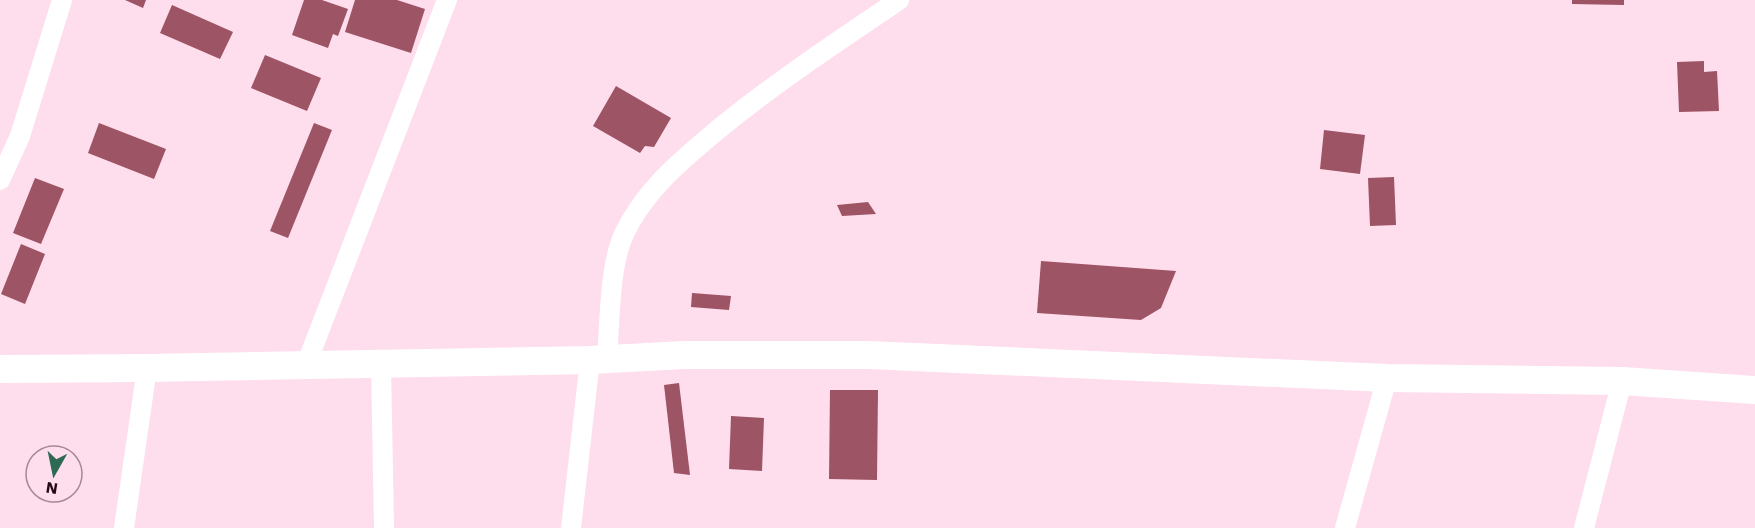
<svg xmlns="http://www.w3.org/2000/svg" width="1755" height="528" font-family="'Work Sans',sans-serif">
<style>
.building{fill:#9d5464}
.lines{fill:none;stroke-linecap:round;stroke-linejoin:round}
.street{stroke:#fff;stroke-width:20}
.secondary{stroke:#fff;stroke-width:28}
</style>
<rect width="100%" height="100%" fill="#fedded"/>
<g class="building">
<polygon points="125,0 146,0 143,8"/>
<polygon points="304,0 322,0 348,9 338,36 333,34 328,48 292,35"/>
<polygon points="355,0 397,0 425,9 411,53 345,32"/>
<polygon points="1572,0 1624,0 1624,5 1572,4"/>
<polygon points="172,5 233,32 220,59 160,33"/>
<polygon points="265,55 321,78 307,111 251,88"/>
<polygon points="1704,61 1704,72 1717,71 1719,111 1679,112 1677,62"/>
<polygon points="616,86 671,118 654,147 645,146 640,153 593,126"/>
<polygon points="99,123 166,149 154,179 88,153"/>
<polygon points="314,123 332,130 288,238 270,231"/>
<polygon points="1324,130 1365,135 1360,174 1320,169"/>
<polygon points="1394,177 1396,225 1370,226 1368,178"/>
<polygon points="35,178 64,189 41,244 13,233"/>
<polygon points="868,202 876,214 842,216 837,205"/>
<polygon points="21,244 45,254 25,304 1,294"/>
<polygon points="1041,261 1176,271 1161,308 1141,320 1037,313"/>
<polygon points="692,293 731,296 729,310 691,307"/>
<polygon points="679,383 690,475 674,473 664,385"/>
<polygon points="830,390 878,390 877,480 829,479"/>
<polygon points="731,416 764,418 762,471 729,469"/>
</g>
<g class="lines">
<g class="street">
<polyline points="0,180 20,136 62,0"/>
<path d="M607 359C610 322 609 267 624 234 645 189 684 158 721 127 778 81 838 41 899 0"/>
<polyline points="381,364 384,528"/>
<polyline points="306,365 447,0"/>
<polyline points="124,528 147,368"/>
<polyline points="571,528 590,360"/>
<polyline points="1345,528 1387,378"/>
<polyline points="1584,528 1622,381"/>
</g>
<polyline class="secondary" points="0,369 147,368 590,360 684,355 869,355 1387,378 1622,381 1755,390"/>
</g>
<g transform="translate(54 474) rotate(189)"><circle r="28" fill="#fedded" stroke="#a68898" stroke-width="1.5"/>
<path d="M0-4.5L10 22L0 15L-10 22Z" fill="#2d6953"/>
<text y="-9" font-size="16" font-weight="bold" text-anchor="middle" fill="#230818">N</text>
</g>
</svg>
